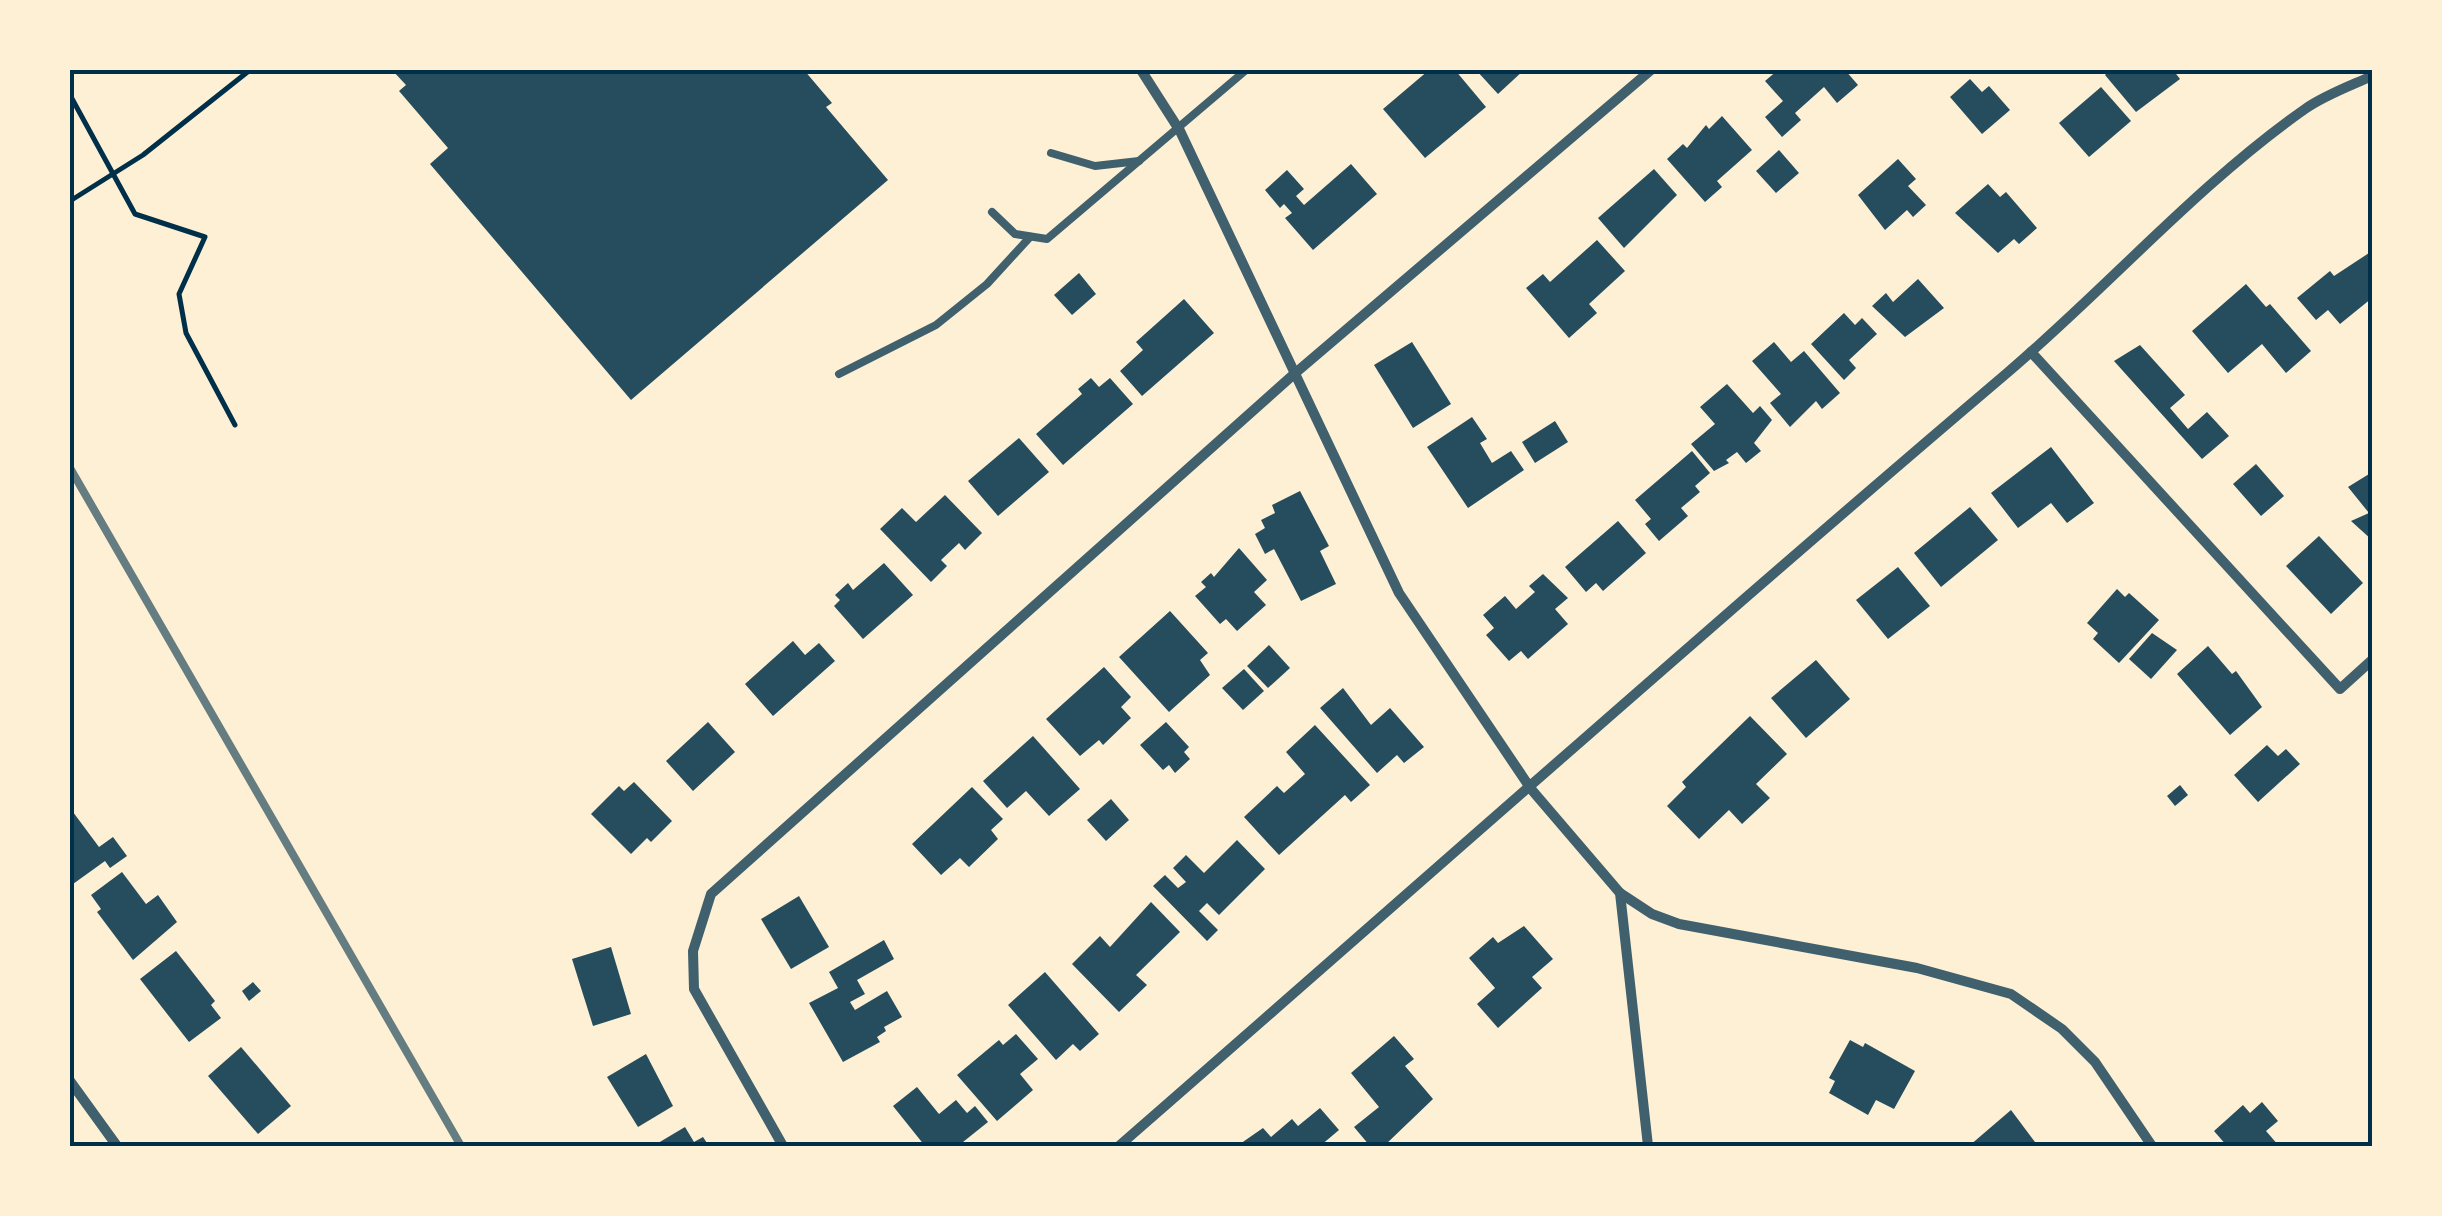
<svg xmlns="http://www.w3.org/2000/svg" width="2442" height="1216" font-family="'Crimson Pro',serif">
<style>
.building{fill:#264d5e}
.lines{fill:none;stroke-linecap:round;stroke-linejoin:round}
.path{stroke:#003049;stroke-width:5}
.service{stroke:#3f606c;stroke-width:8}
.minor{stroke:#3f606c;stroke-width:10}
.rail{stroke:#657d81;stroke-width:8}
.neatline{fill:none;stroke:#003049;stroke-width:4}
</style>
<rect width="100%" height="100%" fill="#fdf0d5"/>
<g class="building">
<polygon points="392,70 804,70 832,103 826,107 888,180 631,400 430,164 448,148 399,91 406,85"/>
<polygon points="1429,70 1455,70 1486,107 1425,158 1383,109"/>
<polygon points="1476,70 1524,70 1498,94"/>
<polygon points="1778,70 1845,70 1858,85 1837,103 1824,87 1795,113 1801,120 1782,137 1765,117 1783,101 1765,81"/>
<polygon points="2110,70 2173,70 2180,79 2136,112 2105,75"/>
<polygon points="1970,79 1982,92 1989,86 2010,110 1982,134 1950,97"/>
<polygon points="2101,87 2131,121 2089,157 2059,123"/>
<polygon points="1722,116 1752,150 1717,181 1722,187 1705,202 1667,159 1683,144 1687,148 1706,125 1709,129"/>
<polygon points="1779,150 1799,173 1776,193 1756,171"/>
<polygon points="1898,159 1916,179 1908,186 1926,205 1913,217 1907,210 1885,230 1858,195"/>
<polygon points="1351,164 1377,194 1313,250 1285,218 1292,213 1284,204 1280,208 1265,190 1287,170 1304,189 1296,196 1304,205"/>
<polygon points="1654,169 1677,195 1624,248 1598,218"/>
<polygon points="1988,184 2000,197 2006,192 2037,228 2019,244 2014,239 1998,253 1955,213"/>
<polygon points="1597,240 1625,271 1589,304 1597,313 1569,338 1526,288 1543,274 1550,282"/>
<polygon points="2372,251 2372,298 2340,324 2328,310 2316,320 2297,298 2330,271 2334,276"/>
<polygon points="1079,273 1096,294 1072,315 1054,295"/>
<polygon points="1918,279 1944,308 1905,337 1872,306 1886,293 1893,302"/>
<polygon points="2246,284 2266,307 2270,304 2311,351 2286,373 2262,344 2228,373 2192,331"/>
<polygon points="1184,299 1214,333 1142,396 1120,371 1143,350 1136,342"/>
<polygon points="1844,313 1855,325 1862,318 1877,334 1849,360 1856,368 1844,380 1811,344"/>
<polygon points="1412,342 1451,404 1413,428 1374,365"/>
<polygon points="1774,342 1791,362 1804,351 1840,393 1822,409 1816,401 1790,427 1770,403 1781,394 1752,361"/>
<polygon points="2140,345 2185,395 2170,408 2188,429 2207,412 2229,436 2202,459 2114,361"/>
<polygon points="1091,378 1099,387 1110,378 1133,404 1063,465 1036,434 1082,394 1078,389"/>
<polygon points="1727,384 1753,413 1760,406 1772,420 1754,443 1761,451 1746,463 1737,452 1726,460 1729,463 1714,471 1691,444 1715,424 1700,407"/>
<polygon points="1472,417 1487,439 1480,443 1492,463 1511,451 1524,470 1468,508 1427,447"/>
<polygon points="1555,421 1568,442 1535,463 1522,442"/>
<polygon points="1019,438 1049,472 998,516 968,481"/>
<polygon points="2051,447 2094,503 2067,523 2051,503 2018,528 1991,493"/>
<polygon points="1692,451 1710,473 1695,486 1700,492 1681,508 1688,516 1659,541 1645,524 1651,519 1635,500"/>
<polygon points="2256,464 2284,496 2261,516 2233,484"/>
<polygon points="2369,474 2372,475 2372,540 2351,521 2369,513 2348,487"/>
<polygon points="1300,491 1329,546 1320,551 1336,584 1301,601 1274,549 1265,554 1255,534 1265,528 1261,520 1275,513 1272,505"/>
<polygon points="945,495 982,533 965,550 959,543 941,560 947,566 931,582 880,529 902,508 916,522"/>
<polygon points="1970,507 1998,540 1941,587 1914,553"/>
<polygon points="1618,521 1646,553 1603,591 1596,583 1586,592 1565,567"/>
<polygon points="2319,536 2363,583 2331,614 2286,566"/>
<polygon points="1239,548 1267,580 1254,592 1266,605 1237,631 1226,619 1220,624 1195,596 1206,587 1201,582 1211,573 1214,577"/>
<polygon points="884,563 913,595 863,639 834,606 840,600 835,595 848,583 853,590"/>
<polygon points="1898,567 1930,606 1888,639 1856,600"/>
<polygon points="1543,574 1568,598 1555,609 1568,624 1528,659 1521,651 1509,661 1486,635 1494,628 1483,615 1505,596 1516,609 1535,592 1529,586"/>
<polygon points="2117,589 2125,597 2129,593 2159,620 2119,663 2093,639 2098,633 2087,623"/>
<polygon points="1170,611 1208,653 1200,660 1210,675 1169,712 1119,657"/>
<polygon points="2152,633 2177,650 2151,679 2129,659"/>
<polygon points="793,641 805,655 819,643 835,661 773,716 745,684"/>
<polygon points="1269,645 1290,668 1268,688 1247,666"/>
<polygon points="2208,646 2232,674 2236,671 2262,707 2230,735 2177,674"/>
<polygon points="1816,660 1850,699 1806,738 1771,698"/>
<polygon points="1104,667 1131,697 1121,707 1131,718 1103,745 1099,740 1080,756 1046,719"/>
<polygon points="1244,669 1264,691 1243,710 1222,688"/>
<polygon points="1343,688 1371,725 1390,708 1424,747 1404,763 1397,755 1377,773 1320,708"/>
<polygon points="1750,716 1787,754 1756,784 1770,798 1742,824 1729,810 1699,839 1667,806 1686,787 1682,782"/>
<polygon points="708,722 735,752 693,791 666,761"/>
<polygon points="1166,722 1189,747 1184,752 1190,759 1175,773 1169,765 1163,770 1140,745"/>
<polygon points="1315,725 1370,785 1351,802 1345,795 1279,855 1244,817 1277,786 1284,793 1305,774 1286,752"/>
<polygon points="1033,736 1080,789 1049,816 1026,791 1007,808 983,781"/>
<polygon points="2267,745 2278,756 2286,749 2300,764 2258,802 2234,775"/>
<polygon points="634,782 672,821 651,842 647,838 631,854 591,814 619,786 624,791"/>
<polygon points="2180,785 2188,795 2175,806 2167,796"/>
<polygon points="972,787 1003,819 991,830 998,839 969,867 960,858 941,875 912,844"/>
<polygon points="1111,799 1129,820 1106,841 1087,820"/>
<polygon points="70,808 99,847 113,837 127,856 110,868 105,861 73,884"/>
<polygon points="1237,840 1265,869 1219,915 1207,903 1199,911 1218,930 1207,941 1153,886 1165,875 1178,888 1186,882 1173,868 1186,855 1204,873"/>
<polygon points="122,872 146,904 158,895 177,922 133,960 97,912 101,909 91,895"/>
<polygon points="799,896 829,947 791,969 761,919"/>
<polygon points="1151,902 1180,932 1136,975 1147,985 1119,1012 1072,964 1100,936 1110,947"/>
<polygon points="1524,926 1553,959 1532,977 1542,988 1498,1028 1477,1004 1495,988 1469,958 1493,937 1498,943"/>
<polygon points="884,940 894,959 857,980 865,994 850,1002 855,1010 887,991 902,1017 884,1027 886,1031 877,1037 880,1042 843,1062 809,1003 838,988 829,972"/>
<polygon points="611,947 631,1014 593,1026 572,959"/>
<polygon points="176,951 215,1001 211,1005 221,1018 189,1042 140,979"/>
<polygon points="1045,972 1099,1034 1080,1051 1073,1044 1056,1060 1008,1005"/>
<polygon points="253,982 261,991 249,1001 242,991"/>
<polygon points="1016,1034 1038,1059 1020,1074 1033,1090 997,1121 957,1075 999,1040 1003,1045"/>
<polygon points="1394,1036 1414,1059 1405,1066 1433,1099 1384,1146 1370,1146 1354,1127 1379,1107 1351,1073"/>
<polygon points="1850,1040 1863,1047 1865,1043 1915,1071 1894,1109 1876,1100 1868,1115 1829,1093 1835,1081 1829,1078"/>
<polygon points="241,1047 291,1106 258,1134 208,1076"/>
<polygon points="646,1054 673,1106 638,1127 607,1077"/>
<polygon points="917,1087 939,1114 956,1100 967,1113 975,1106 988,1122 958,1146 925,1146 893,1106"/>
<polygon points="2262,1102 2278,1121 2266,1131 2279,1146 2227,1146 2214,1131 2243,1105 2250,1113"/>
<polygon points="1320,1108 1339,1130 1320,1146 1237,1146 1263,1128 1271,1137 1292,1119 1298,1126"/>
<polygon points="2011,1110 2038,1146 1969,1146"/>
<polygon points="685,1127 694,1142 703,1137 709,1146 653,1146"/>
</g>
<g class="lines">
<g class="path">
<polyline points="70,95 135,214 205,237 179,294 186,333 235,425"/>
<polyline points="70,201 143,155 250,70"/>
</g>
<g class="service">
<polyline points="1051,153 1095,166 1139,161"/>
<polyline points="992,212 1015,234 1047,239 1246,70"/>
<polyline points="839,374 936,325 987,284 1030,237"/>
</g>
<g class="minor">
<polyline points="1141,70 1180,131 1399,593 1531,789 1620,893 1648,1146"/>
<polyline points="2031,352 2340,689 2372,660"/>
<polyline points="1620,893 1652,914 1679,924 1917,968 2011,994 2062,1029 2095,1062 2152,1146"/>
<polyline points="70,1081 117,1146"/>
<polyline points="783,1146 694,989 693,951 711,894 1293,375 1651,70"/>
<path d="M1119 1146C1415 888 1708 627 2007 373 2107 288 2197 185 2305 109 2325 95 2350 86 2372 76"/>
</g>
<polyline class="rail" points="70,468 461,1146"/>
</g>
<rect width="2442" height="1216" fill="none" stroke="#fdf0d5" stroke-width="145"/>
<rect x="72" y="72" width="2298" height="1072" class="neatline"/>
</svg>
